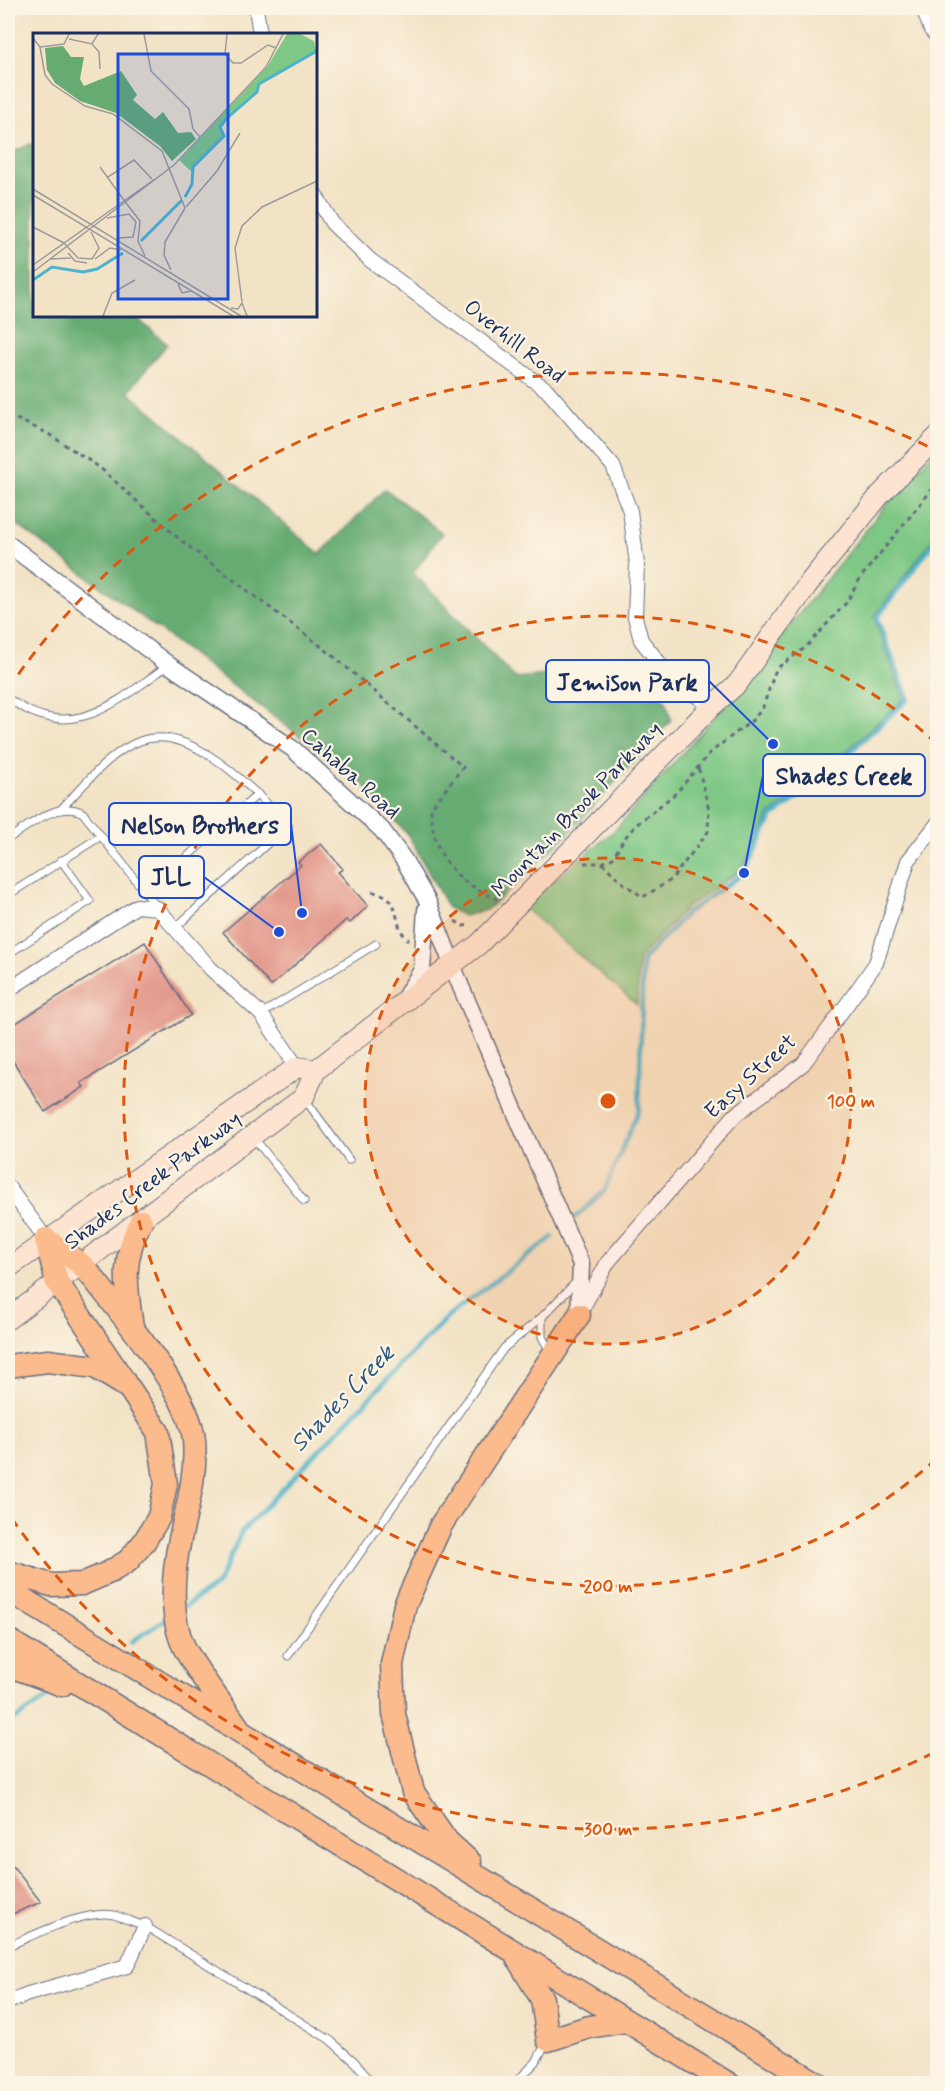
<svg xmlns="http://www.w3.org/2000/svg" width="945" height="2091" font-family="Mynerve,sans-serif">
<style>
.green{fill:#7ec784;stroke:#4c7b71;stroke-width:1.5}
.forest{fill:#66ac72;stroke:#406e68;stroke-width:1.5}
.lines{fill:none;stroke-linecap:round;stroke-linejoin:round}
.stream{stroke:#4db3cc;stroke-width:4.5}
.building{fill:#e19487}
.service-casing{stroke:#676e82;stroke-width:9}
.minor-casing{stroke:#676e82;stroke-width:16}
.tertiary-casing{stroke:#676e82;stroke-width:19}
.secondary-casing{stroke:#676e82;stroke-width:22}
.trunk-casing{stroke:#676e82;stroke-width:25}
.path{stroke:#676e82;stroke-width:3;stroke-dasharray:4.5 4.5;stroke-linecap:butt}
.service{stroke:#fff;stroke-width:7}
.minor{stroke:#fff;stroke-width:14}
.tertiary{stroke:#fff;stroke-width:16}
.secondary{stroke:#fde4d1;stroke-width:20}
.trunk{stroke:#fbbb8d;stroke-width:22}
.ring{fill:none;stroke:#de5710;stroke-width:3;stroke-dasharray:10 8}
.labels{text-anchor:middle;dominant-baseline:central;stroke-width:4.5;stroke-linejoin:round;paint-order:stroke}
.street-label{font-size:22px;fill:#1b2f5e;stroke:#fcf5e5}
.water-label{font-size:24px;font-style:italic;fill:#2a577f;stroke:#fcf5e5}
.inset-river{fill:none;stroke:#4db3cc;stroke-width:3}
.inset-road{fill:none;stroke:#9d9b9c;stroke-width:1.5}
.view{fill:#1d4ed8;fill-opacity:0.15;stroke:#1d4ed8;stroke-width:3}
.inset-edge{fill:none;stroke:#1b2f5e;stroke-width:3}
.centre{fill:#de5710;stroke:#fcf5e5;stroke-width:3}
.ring-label{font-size:18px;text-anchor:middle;font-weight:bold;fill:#de5710;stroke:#fcf5e5;stroke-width:4.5;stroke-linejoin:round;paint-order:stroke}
.leader{fill:none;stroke:#1d4ed8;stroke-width:2}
.callout-dot{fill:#1d4ed8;stroke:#fcf5e5;stroke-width:2}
.callout{fill:#fcf5e5;stroke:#1d4ed8;stroke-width:2}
.callout-label{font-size:24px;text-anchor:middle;font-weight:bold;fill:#1b2f5e}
</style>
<rect width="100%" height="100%" fill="#fcf5e5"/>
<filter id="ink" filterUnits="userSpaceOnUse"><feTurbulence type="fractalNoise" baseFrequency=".0167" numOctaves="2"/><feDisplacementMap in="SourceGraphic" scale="12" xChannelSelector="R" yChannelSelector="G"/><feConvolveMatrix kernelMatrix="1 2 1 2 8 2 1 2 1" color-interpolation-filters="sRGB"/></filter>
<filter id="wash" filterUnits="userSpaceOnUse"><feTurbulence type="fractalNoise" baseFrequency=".008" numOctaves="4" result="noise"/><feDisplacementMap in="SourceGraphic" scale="24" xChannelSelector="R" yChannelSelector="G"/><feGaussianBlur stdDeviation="1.35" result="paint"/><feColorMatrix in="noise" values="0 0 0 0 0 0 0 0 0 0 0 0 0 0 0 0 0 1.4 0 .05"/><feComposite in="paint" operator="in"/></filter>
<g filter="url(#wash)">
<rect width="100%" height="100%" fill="#f3e3c6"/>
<polygon class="green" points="937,449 937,534 874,617 904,699 805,788 770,815 741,870 687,907 639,958 637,1005 523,907 615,830 745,682 897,491"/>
<polygon class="forest" points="31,144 34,151 34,315 133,315 167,344 128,392 320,554 385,489 442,533 413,573 515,678 628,667 666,701 671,720 570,832 510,890 486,910 464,916 448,908 408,835 364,785 161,631 8,518 8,154"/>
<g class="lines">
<g class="stream">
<polyline points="576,1217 605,1190 639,1109 643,960 688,912 744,873 772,817 807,791 908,699 877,618 938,537"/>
<polyline points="185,1606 217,1585 242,1531 448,1316 553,1237"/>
<polyline points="131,1642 167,1618"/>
<polyline points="8,1724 50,1696"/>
</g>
</g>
<g id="blocks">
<g class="building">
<polygon points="321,844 343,869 338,872 368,906 350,923 346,920 271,986 223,932 301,865 298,862"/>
<polygon points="145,942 191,1015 81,1083 84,1087 45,1112 8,1053 8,1028"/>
<polygon points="12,1865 41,1902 8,1916 8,1867"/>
</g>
</g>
</g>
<g filter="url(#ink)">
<use href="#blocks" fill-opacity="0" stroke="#676e82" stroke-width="1.5"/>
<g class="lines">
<g class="service-casing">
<g id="service">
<path d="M8 698C70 745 114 704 167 666"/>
<path d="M60 810C83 787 109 752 140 741 192 722 255 792 288 825L175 928"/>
<path d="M8 839C29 826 58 799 83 813L156 906"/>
<polyline points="146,893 258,794"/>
<polyline points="8,895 101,836"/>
<polyline points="8,954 90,901 61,860"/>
<polyline points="261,1014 376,944"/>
<polyline points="305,1099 349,1160"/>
<polyline points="254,1138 304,1201"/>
<polyline points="542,1317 542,1337 550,1351"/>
<polyline points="288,1656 504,1348 542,1317 578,1280"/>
<path d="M8 1946C35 1935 85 1909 114 1915 125 1918 135 1923 145 1926L330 2040 355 2062 373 2084"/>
<polyline points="514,2084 536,2062 547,2041"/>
</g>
</g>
<g class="minor-casing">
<g id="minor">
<polyline points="256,8 260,34"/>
<polyline points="923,8 931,30 938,38"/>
<polyline points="315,194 332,223 370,260 547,390 613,466 630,511 637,564 635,617 641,640 673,680 712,706"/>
<polyline points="8,990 137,906 157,908 211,969 261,1014 297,1067"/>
<polyline points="8,1187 46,1239"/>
<polyline points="579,1314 608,1262 735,1115 803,1064 853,996 876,963 908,861 938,823"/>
<polyline points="8,2002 28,1994 127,1966 145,1926"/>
</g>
</g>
<g class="tertiary-casing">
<g id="tertiary">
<polyline points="8,544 169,665 293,749 382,830 404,860 427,900 461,987 581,1264 579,1315"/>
<polyline points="404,999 422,970 426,910"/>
</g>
</g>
<g class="secondary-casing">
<g id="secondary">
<polyline points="8,1268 297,1067 316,1070"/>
<polyline points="8,1319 304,1097 316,1070 479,944 712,706 738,683 809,583 880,495 938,436"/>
</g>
</g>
<g class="trunk-casing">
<g id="trunk">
<path d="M46 1239 82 1265 94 1279C123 1317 190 1394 194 1440 197 1474 187 1507 180 1539 173 1571 169 1616 184 1647 199 1676 222 1703 240 1730"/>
<polyline points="46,1239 57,1282 124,1381"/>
<path d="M132 1327C126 1285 121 1260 141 1221"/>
<polyline points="8,1366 48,1361 95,1367 129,1388 158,1432 166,1484 159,1517 144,1542 128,1561 110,1572 82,1584 51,1585 8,1572"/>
<polyline points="8,1590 818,2084"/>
<polyline points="8,1640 729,2084"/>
<polyline points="8,1665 62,1685"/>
<polyline points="470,1862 447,1841 413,1792 394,1714 392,1664 405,1605 441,1525 579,1315"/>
<polyline points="517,1958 542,1999 548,2040 589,2027 626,2021"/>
</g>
</g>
<g class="path">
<path d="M8 415 47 433 99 467 179 539 326 650 463 767 431 808C432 857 455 881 497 899"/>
<polyline points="584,863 602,863 613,858 623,840 636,825 676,793 711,752 754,719 763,707 776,669 806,647 846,603 861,577 938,482"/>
<polyline points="602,863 623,883 643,897 671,880 708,832 709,810 698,766"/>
<path d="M372 892C406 896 389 925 409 940"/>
<polyline points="455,921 463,926 471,925"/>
</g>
<use href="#service" class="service"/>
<use href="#minor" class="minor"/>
<use href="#tertiary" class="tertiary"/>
<use href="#secondary" class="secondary"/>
<use href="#trunk" class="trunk"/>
</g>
</g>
<circle cx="608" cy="1101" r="243" fill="#de5710" fill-opacity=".12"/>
<g class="ring">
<circle cx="608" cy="1101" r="243"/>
<path d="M936 1459A485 485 0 1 1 936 743"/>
<path d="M933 1753A728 728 0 0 1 8 1513M8 689A728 728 0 0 1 933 449"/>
</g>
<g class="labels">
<g class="street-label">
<text transform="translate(514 342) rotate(38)">Overhill Road</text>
<text transform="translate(350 774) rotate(42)">Cahaba Road</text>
<text transform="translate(577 810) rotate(-46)">Mountain Brook Parkway</text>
<text transform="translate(751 1077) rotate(-42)">Easy Street</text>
<text transform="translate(153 1181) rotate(-37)">Shades Creek Parkway</text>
</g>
<g class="water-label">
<text transform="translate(343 1399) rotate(-46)">Shades Creek</text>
</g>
</g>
<g transform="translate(33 33)">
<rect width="284" height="284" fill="#f3e3c6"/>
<path d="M254 1H267L281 8 283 19 226 51 224 59 193 85 187 93 190 103 159 133V139L146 127 234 34Z" fill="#7ec784"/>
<path d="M30 13 38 24H51L47 46 51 53 88 38 104 62 100 67 122 86 130 79 145 100 158 99 163 106 139 128 127 113 83 80 47 68 22 50 14 37 12 15Z" fill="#66ac72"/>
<path class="inset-river" d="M152 164 159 151 160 134 191 103 187 94 194 85 224 59 226 51 284 18M108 208 149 167M0 247 19 234 50 239 64 236 90 220"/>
<path class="inset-road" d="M111 1 118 38 156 76 160 96 167 104M194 1 192 21 200 30H208L235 12 243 15M0 5 7 14 12 42 19 51 52 73 80 81 129 118 152 175M36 6 59 11 65 1M59 11 66 19 67 36M7 14 31 11 36 1M67 134 90 166M75 144 101 127 119 146M0 156 208 283M0 162 200 283M90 166 107 188 105 208 112 223M153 174 184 138 207 100M74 185 96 181 103 189 100 204 86 205M0 194 31 210M31 210 45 225 59 226 66 215 58 199M35 220 42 228 54 230M17 226 38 225M62 226 77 215 88 217M0 232 122 146M138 237 131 222 132 209 152 175M0 239 141 132 233 34 250 1M145 251 149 260 158 258M209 269 202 215 209 193 229 174 284 148M198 275 205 276 209 270 214 283M70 283 79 260 102 247"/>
<path class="view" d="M85 21H195V266H85Z"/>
<rect width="284" height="284" class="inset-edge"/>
</g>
<circle cx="608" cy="1101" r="9" class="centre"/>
<g class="ring-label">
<text x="851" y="1107">100 m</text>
<text x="608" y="1592">200 m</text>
<text x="608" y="1835">300 m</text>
</g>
<path class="leader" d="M773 744L709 681M744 873L763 775M302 913L291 824M279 932L204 877"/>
<g class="callout-dot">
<circle cx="773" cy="744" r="6"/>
<circle cx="744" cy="873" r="6"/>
<circle cx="302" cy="913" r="6"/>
<circle cx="279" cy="932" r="6"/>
</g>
<g class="callout">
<rect x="546" y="660" width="163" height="42" rx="6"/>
<rect x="763" y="754" width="162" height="42" rx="6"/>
<rect x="109" y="803" width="182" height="42" rx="6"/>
<rect x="139" y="856" width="65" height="42" rx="6"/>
</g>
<g class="callout-label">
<text x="627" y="690">Jemison Park</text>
<text x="844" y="784">Shades Creek</text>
<text x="200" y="833">Nelson Brothers</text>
<text x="171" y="885">JLL</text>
</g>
<rect width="945" height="2091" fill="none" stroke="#fcf5e5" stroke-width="30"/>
</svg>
